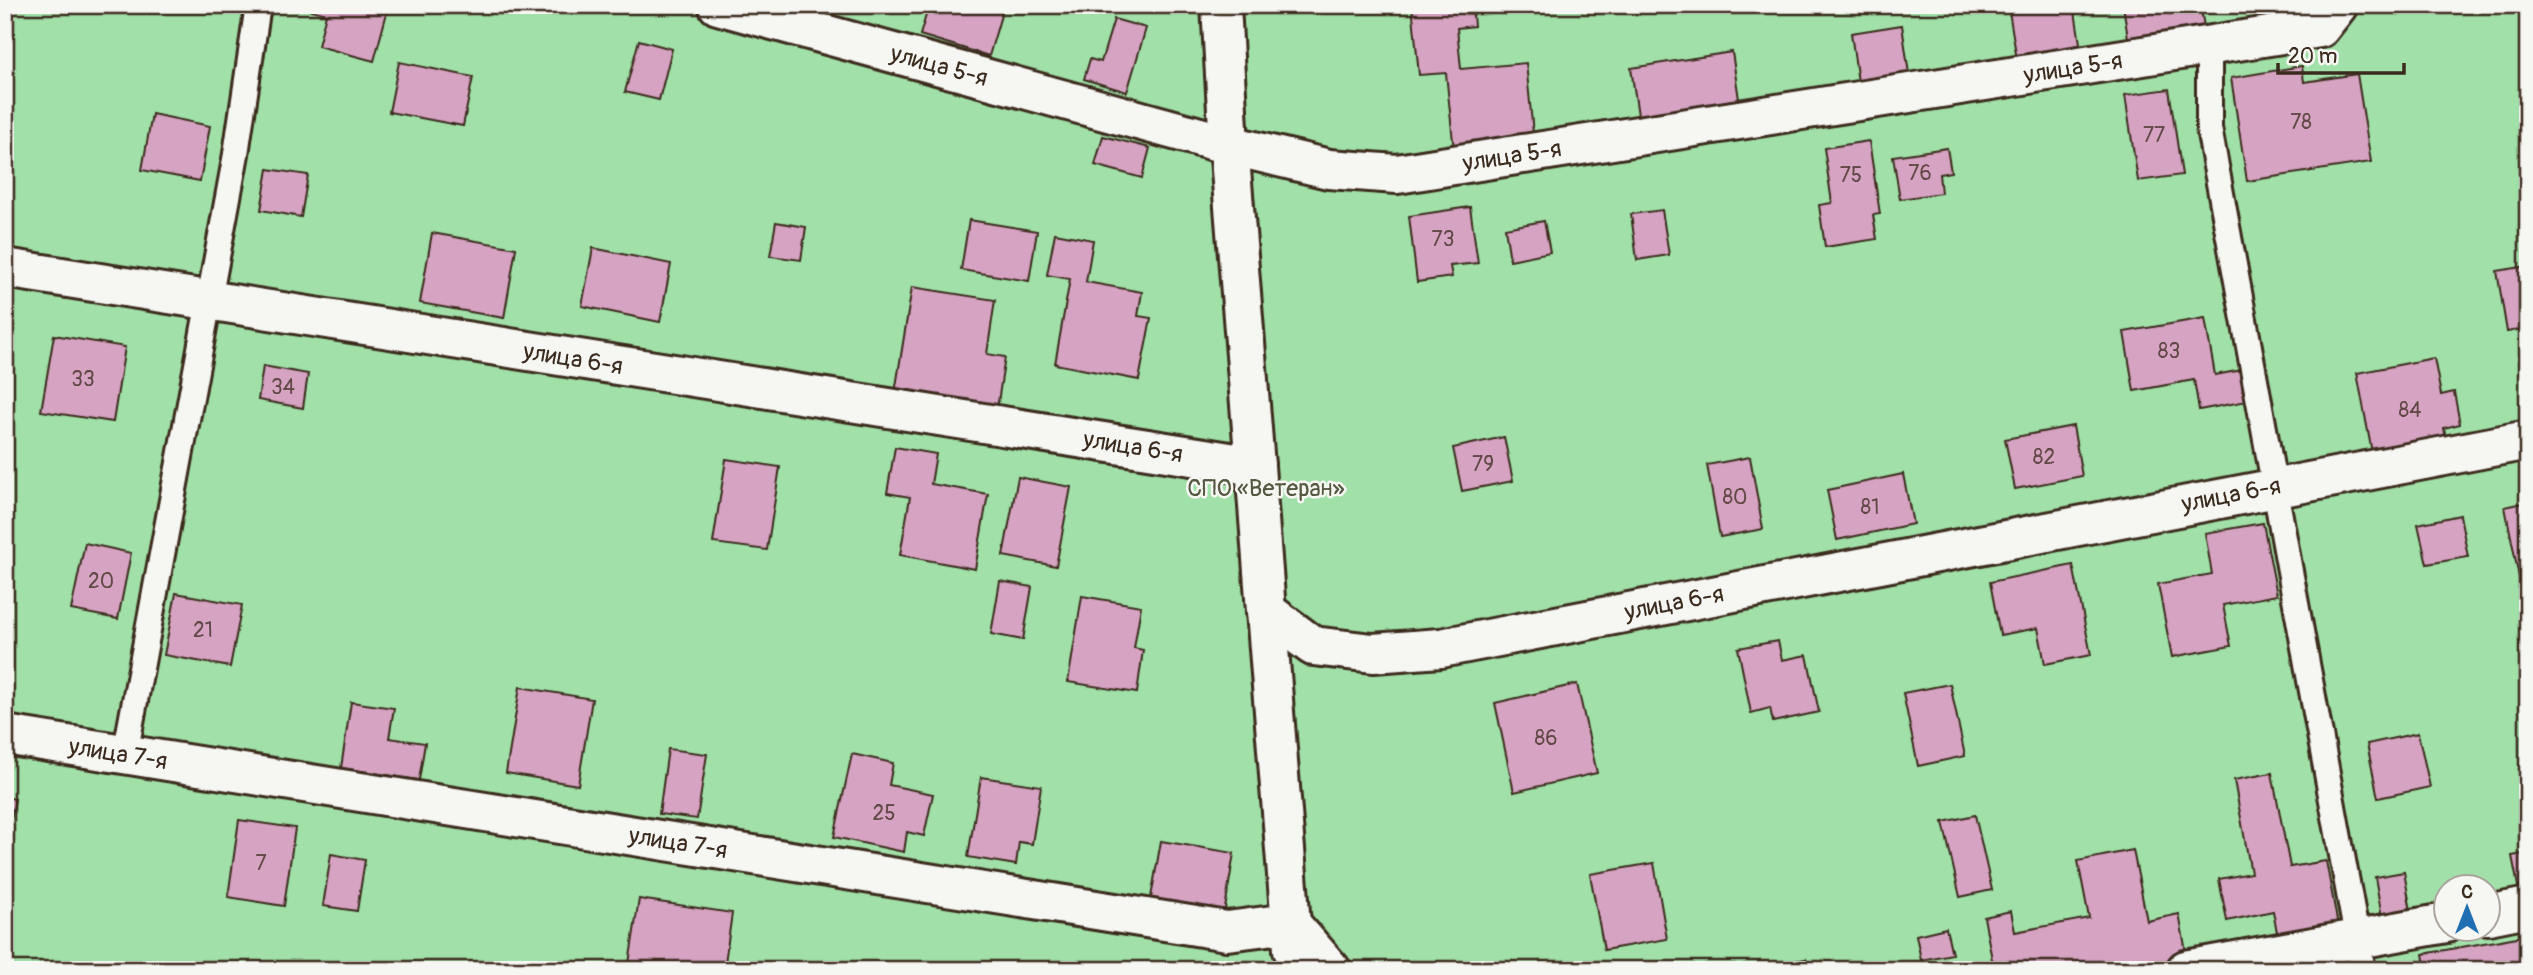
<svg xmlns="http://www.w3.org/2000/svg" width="2533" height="975" font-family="Pangolin,sans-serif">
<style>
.green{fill:#a1e1a9;stroke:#6e8664;stroke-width:2;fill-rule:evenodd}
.building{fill:#d6a4c2;stroke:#3b2a1e;stroke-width:2}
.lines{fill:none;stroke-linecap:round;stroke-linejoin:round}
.service-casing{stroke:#3b2a1e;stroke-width:30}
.minor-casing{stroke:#3b2a1e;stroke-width:44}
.service{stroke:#f6f6f2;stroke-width:24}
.minor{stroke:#f6f6f2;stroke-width:38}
.labels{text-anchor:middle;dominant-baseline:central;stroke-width:5;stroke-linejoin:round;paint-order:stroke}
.number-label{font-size:21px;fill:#624847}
.street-label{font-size:24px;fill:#3b2a1e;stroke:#f6f6f2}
.park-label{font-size:24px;fill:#545841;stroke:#f6f6f2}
</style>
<rect width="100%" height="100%" fill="#ecdde4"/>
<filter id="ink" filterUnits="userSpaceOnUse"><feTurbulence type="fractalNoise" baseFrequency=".0143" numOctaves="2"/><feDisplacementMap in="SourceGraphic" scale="14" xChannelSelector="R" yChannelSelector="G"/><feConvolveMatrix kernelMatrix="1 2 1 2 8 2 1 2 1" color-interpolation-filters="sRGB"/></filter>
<g filter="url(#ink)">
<path class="green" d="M5 5H2528V970H5ZM2446 888H2488V930H2446Z"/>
<g class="building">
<polygon points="292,5 389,5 374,61 318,46 326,14"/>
<polygon points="929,5 1004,5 989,56 920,35"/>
<polygon points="1412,5 1472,5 1474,26 1457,28 1461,69 1526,63 1534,143 1454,151 1446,73 1419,75"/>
<polygon points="2008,5 2074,5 2081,50 2017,60"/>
<polygon points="2123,5 2200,5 2204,26 2128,38"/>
<polygon points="1114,19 1146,28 1127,92 1084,79 1090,59 1101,62"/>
<polygon points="1902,25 1910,81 1859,89 1851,33"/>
<polygon points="639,40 672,49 659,100 625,92"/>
<polygon points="1732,52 1740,106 1639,122 1631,68"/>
<polygon points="399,62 473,77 463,126 389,112"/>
<polygon points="2302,66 2304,82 2357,74 2371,162 2247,181 2231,78"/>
<polygon points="2169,89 2182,175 2138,181 2125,95"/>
<polygon points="152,114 210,126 200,181 142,170"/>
<polygon points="1103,136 1150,148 1142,178 1095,165"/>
<polygon points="1869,141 1880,214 1873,215 1877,239 1825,247 1819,205 1832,203 1824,148"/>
<polygon points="1947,148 1951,172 1939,174 1941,193 1900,199 1893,156"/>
<polygon points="268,169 308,175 301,217 261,210"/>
<polygon points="1470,207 1478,263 1450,266 1452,277 1417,282 1409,216"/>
<polygon points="1662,210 1669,255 1637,260 1631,214"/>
<polygon points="969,220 1037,231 1029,281 961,270"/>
<polygon points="1544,221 1550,252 1510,260 1505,228"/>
<polygon points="776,222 806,227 801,260 770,256"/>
<polygon points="432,233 516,248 504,318 420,303"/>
<polygon points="1055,233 1093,240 1086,282 1142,292 1138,316 1151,318 1139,380 1055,364 1070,279 1047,275"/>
<polygon points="593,248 671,264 660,322 582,306"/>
<polygon points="2528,266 2528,328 2507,332 2497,271"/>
<polygon points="912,287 995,300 987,354 1005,357 996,415 894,399"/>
<polygon points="2205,318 2215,375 2242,370 2247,401 2199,410 2194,380 2134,391 2124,332"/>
<polygon points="54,335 125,347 113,422 41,411"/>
<polygon points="2434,358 2441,395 2454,392 2460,424 2444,428 2447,443 2373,458 2357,373"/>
<polygon points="263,366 308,374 303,408 258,400"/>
<polygon points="2073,426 2082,476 2015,489 2005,439"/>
<polygon points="1504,437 1513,481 1462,491 1453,448"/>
<polygon points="895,447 936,454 931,484 988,494 975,569 900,555 910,497 887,493"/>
<polygon points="1750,457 1763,529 1720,537 1707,465"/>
<polygon points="726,459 780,467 767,550 713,543"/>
<polygon points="1903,474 1913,524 1837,540 1827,490"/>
<polygon points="1018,477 1071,487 1056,566 1003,556"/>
<polygon points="2528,502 2528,606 2525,607 2505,507"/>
<polygon points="2460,515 2468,557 2427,564 2418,524"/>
<polygon points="2263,523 2277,595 2223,605 2231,646 2172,657 2158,584 2212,574 2205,533"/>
<polygon points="85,543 131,553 118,619 71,610"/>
<polygon points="2073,565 2091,655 2045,664 2038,628 2000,635 1990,582"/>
<polygon points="1000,581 1032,587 1023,640 991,634"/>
<polygon points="176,593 242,605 230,667 164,655"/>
<polygon points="1082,596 1141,606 1134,648 1143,650 1137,693 1068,682"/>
<polygon points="1778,641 1782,660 1807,655 1819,712 1773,722 1770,708 1751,713 1738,648"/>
<polygon points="1577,684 1597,773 1514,792 1495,703"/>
<polygon points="1950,684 1965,756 1918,766 1903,693"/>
<polygon points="520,687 592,699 578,785 506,773"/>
<polygon points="351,702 394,708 389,738 425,743 419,780 341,768"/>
<polygon points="2418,733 2430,787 2378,798 2367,744"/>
<polygon points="668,749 707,754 697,819 659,814"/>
<polygon points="852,754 893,763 889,785 933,794 924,836 907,832 904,852 834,837"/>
<polygon points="2272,773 2290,867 2326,861 2339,931 2279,943 2273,911 2227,921 2219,879 2251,873 2234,780"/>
<polygon points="981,777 1041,786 1032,844 1019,842 1016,865 968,857"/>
<polygon points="5,797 15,799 5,851"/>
<polygon points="1975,815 1992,890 1960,897 1943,822"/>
<polygon points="239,820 295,828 284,906 228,897"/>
<polygon points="1161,841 1234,853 1224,915 1150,903"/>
<polygon points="2133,850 2147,921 2179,914 2187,957 2120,970 1994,970 1984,917 2011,911 2015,932 2089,918 2078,861"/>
<polygon points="2528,853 2528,894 2520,896 2512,856"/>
<polygon points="331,854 365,860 357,911 323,906"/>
<polygon points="1654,863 1667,939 1604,950 1590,874"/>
<polygon points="2404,872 2411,911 2382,917 2375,877"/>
<polygon points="639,899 732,913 724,970 628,970"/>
<polygon points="1946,928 1952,954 1921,960 1916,935"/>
<polygon points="2528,935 2528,970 2426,970 2423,954"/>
<polygon points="1806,959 1808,970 1748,970"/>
</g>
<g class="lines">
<g class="service-casing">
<g id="service">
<polyline points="2209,46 2209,128 2363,970"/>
<polyline points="125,755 236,154 258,5"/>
</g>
</g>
<g class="minor-casing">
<g id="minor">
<polyline points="718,5 1229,145 1329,169 1397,174 2320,28 2338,5"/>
<polyline points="1221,5 1229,145 1255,466"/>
<polyline points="5,268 1255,466 1266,611 1313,646 1373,653 1441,648 2528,440"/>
<polyline points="1266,611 1293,950"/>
<polyline points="5,735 1227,931 1290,923 1331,970"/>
<polyline points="2488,915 2528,907"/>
<polyline points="2186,970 2446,923"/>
</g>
</g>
<use href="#service" class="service"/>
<use href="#minor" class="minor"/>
</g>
</g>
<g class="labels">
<g class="number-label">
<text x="2301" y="122">78</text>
<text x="2154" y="135">77</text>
<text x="1920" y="173">76</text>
<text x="1851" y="175">75</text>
<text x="1443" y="239">73</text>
<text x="2169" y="351">83</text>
<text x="83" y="379">33</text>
<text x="283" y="387">34</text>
<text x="2410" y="410">84</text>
<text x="2044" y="457">82</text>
<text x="1483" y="464">79</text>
<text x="1735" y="497">80</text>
<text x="1870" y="507">81</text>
<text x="101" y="581">20</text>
<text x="203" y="630">21</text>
<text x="1546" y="738">86</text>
<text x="884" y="813">25</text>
<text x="261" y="863">7</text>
</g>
<g class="street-label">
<text transform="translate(939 66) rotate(15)">улица 5-я</text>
<text transform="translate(2073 68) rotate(-9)">улица 5-я</text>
<text transform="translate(1512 156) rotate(-9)">улица 5-я</text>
<text transform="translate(573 359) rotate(9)">улица 6-я</text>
<text transform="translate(1133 447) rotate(9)">улица 6-я</text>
<text transform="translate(2231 495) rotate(-11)">улица 6-я</text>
<text transform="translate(1674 603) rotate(-11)">улица 6-я</text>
<text transform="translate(118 754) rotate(9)">улица 7-я</text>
<text transform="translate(678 843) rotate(9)">улица 7-я</text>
</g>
<g class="park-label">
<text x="1266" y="488">СПО «Ветеран»</text>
</g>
</g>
<rect width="2533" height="975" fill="none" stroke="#f6f6f2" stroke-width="28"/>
<rect x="14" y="14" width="2505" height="947" fill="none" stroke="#3b2a1e" stroke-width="2.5" filter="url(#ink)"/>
<g transform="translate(2467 908)"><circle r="33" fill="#f6f6f2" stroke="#aba49d" stroke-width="2"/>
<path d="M0-5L12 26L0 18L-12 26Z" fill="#1f6fb2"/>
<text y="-10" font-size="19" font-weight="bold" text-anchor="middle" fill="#3b2a1e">С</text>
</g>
<path d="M2278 63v10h126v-10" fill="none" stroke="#3b2a1e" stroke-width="3.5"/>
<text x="2288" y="63" font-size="21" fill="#3b2a1e" stroke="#f6f6f2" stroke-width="5" paint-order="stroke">20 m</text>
</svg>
